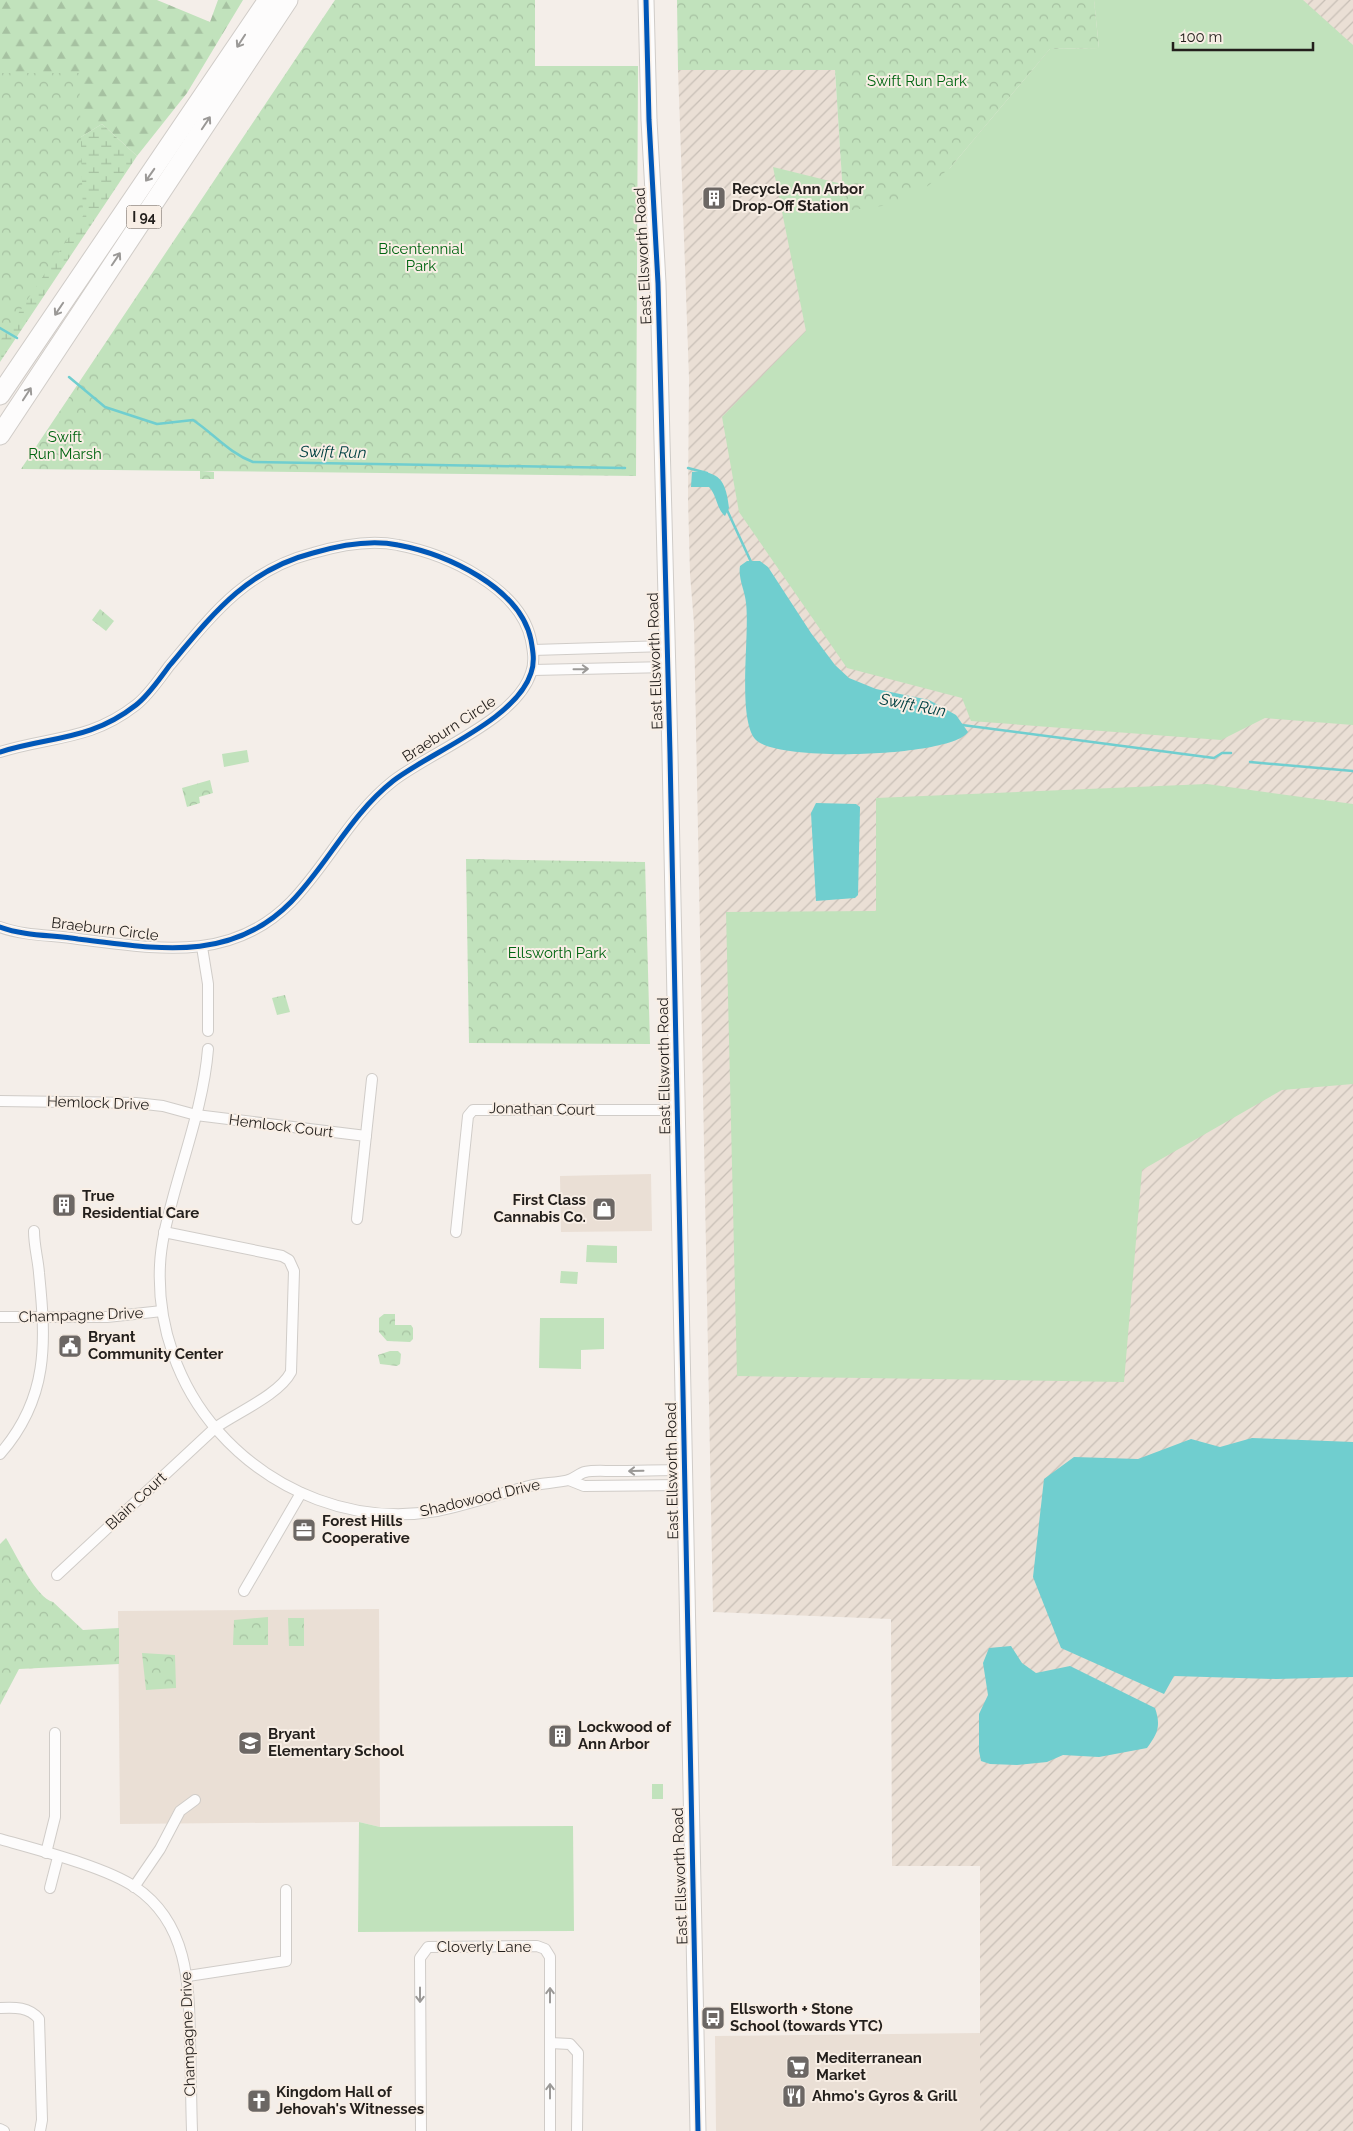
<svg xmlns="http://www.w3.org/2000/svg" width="1353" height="2131" font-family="Raleway,sans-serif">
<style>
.built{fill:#eadfd5}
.industrial{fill:url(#industrial-furrows)}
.green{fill:#c1e2bc}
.forest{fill:url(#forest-firs)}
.wetland{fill:url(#wetland-marsh)}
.park{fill:url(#park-crowns)}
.water{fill:#70cecf}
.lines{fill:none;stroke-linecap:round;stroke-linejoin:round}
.stream{stroke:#70cecf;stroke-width:2.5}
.minor-casing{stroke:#d0ccc8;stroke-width:12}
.secondary-casing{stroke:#d0ccc8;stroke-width:17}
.motorway-casing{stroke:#d0ccc8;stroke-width:21}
.minor{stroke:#fdfcfc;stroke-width:10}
.secondary{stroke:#fdfcfc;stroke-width:15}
.motorway{stroke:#fdfcfc;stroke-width:19}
.cycleway-casing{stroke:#f8eee5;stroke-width:8}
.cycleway{stroke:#0057b8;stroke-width:5}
.oneway{stroke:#9b9997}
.labels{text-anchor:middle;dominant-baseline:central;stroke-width:4;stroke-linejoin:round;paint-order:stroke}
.shield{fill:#f8eee5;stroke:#635d58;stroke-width:1}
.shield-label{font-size:14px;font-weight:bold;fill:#231f1c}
.park-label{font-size:15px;fill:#006511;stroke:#f8eee5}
.poi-label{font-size:15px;font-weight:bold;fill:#231f1c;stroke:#f8eee5;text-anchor:start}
.street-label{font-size:15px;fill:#231f1c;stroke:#f8eee5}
.water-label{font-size:16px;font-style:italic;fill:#014042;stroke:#f8eee5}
</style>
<defs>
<pattern id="industrial-furrows" width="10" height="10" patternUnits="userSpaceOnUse" patternTransform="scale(1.25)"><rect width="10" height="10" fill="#eadfd5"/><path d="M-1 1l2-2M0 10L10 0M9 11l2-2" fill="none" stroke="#c8bfb6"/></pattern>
<pattern id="forest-firs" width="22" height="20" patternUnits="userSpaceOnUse" patternTransform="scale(1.25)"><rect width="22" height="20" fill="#c1e2bc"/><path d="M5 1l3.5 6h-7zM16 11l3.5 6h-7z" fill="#a6c1a1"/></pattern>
<pattern id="wetland-marsh" width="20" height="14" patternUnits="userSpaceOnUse" patternTransform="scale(1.25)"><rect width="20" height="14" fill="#c1e2bc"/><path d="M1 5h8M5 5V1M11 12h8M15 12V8" fill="none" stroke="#a6c1a1"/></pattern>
<pattern id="park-crowns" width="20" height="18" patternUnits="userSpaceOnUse" patternTransform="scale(1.25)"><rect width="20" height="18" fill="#c1e2bc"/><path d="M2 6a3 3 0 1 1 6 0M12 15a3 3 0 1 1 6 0" fill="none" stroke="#a6c1a1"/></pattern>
</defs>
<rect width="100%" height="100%" fill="#f4eee9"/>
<g class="built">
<polygon points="651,1174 652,1231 561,1232 560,1176"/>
<polygon points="379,1609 380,1827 359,1822 120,1824 118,1611"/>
<polygon points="980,2033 980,2131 716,2131 715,2036"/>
</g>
<polygon class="industrial" points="1094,0 1353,0 1353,2131 980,2131 980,1866 892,1866 891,1619 713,1612 694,624 690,574 688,499 689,378 678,70 835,70 844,210 882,206 950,168 1050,49 1099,48"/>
<g class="green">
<polygon points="1094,0 1303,0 1353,45 1353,725 1265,718 1221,740 971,721 962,698 847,668 739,512 722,417 806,331 773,167 842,184 844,210 950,168 1050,49 1099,48"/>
<polygon points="247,750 249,762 224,767 222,754"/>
<polygon points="1207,784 1353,804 1353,1084 1282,1090 1142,1170 1124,1382 737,1376 726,912 876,911 876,798"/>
<polygon points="587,1245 617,1246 617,1263 586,1262"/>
<polygon points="561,1271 578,1272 577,1284 560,1283"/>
<polygon points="540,1318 604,1318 604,1349 581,1350 581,1369 539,1368"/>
<rect x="652" y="1784" width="11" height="15"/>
<polygon points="359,1822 380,1827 573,1826 574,1931 358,1932"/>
</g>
<polygon class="forest" points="0,0 157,0 210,22 218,0 243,0 187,93 137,156 102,124 26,171 0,148"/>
<polygon class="wetland" points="102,124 137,156 0,362 0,148 27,170"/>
<g class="park">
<polygon points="335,0 535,0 535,66 638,66 636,476 202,471 214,472 214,479 200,479 200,471 21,469"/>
<polygon points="677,0 1094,0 1099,48 1050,49 950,168 919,193 882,206 844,211 835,70 678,70"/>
<polygon points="0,73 79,73 83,216 0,341"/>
<polygon points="100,609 114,621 106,631 92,620"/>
<polygon points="210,780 213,793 199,797 200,803 187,807 182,788"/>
<polygon points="466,859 645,862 650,1044 469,1043"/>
<polygon points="285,995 290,1012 277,1015 272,998"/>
<polygon points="384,1314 395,1314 395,1325 411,1325 413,1328 413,1339 410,1342 387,1341 379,1332 379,1318"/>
<polygon points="390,1351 398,1351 401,1354 400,1364 397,1366 380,1364 378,1355"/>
<path d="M6 1538C16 1554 36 1598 53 1602L83 1630 119 1628V1664L19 1669 0 1705V1544Z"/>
<polygon points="268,1617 268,1645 233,1645 234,1620"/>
<polygon points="288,1618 304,1618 304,1646 289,1646"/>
<polygon points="142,1653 175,1655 176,1688 146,1690"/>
</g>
<g class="water">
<path d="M692 472C721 470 726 483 729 508L725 516C716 508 717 495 709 487H691Z"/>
<path d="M747 561H760L768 567 811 633 835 665 849 678 876 689 929 700 956 715 968 732C952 757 774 763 755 739 737 716 750 635 746 603 745 591 738 579 740 566Z"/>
<polygon points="816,803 856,804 860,807 858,895 855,898 816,901 811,813"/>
<polygon points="1252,1438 1353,1442 1353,1677 1276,1679 1174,1676 1164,1694 1061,1648 1033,1577 1044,1479 1074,1457 1138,1459 1191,1439 1220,1447"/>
<path d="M1011 1646 1022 1663 1036 1673 1070 1666 1155 1708C1161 1726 1158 1733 1147 1748L1099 1757 1063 1755 1047 1762 1017 1765 990 1764 981 1761 979 1751V1714L988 1695 983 1663 989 1648Z"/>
</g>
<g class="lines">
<g class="stream">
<polyline points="0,328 17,338"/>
<path d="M69 377 105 407 157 424 193 420C214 434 229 453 253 462L625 468"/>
<polyline points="688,468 707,473"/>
<polyline points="727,510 752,564"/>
<polyline points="962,725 1214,758 1222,753 1231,753"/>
<polyline points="1250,762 1353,771"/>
</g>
<g class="minor-casing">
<g id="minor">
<polyline points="533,650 667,646"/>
<polyline points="533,670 668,667"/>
<path d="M0 752C51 736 90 741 136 705 149 695 160 678 170 665 212 615 246 570 313 553 340 545 370 539 398 545 446 554 520 587 531 640 533 651 535 662 531 673 516 720 432 751 393 781 350 815 328 864 291 902 230 964 155 948 78 939 53 935 24 936 0 927"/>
<polyline points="202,947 208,984 208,1031"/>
<path d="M208 1049C204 1099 187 1146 174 1194 168 1217 161 1241 160 1265 157 1325 178 1386 218 1431 273 1493 355 1525 437 1511 468 1505 498 1494 529 1486 542 1483 556 1483 569 1480 575 1478 580 1473 585 1472 594 1470 604 1471 612 1471 636 1471 661 1470 685 1470"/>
<polyline points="0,1101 136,1103 163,1106 196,1115 366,1136"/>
<polyline points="357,1219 372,1079"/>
<polyline points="456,1232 468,1116 473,1110 677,1110"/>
<polyline points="0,1317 107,1317 162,1311"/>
<path d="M0 1454C49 1398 46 1343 39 1273 38 1259 34 1246 34 1231"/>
<polyline points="569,1480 584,1486 685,1485"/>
<path d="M57 1575 215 1428C236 1413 279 1395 291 1372L294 1271 289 1260 282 1256 164 1232"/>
<polyline points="244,1591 301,1493"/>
<path d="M0 1839C38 1850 103 1866 135 1887 188 1923 189 1983 190 2040 191 2070 191 2101 192 2131"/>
<polyline points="46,1853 55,1817 55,1733"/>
<polyline points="134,1887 160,1849 180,1811 195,1800"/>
<polyline points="50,1888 58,1857"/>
<polyline points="188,1976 286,1961 286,1890"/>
<path d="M0 2008C15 2007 29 2007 39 2019L42 2120 40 2131"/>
<polyline points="550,2043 570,2044 578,2053 577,2131"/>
<polyline points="0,2129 4,2131"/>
<polyline points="421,2131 420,1958 428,1947 537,1946 545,1949 550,1957 550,2131"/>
</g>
</g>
<g class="secondary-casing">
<polyline id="secondary" points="646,0 649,120 658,283 670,754 698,2131"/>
</g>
<g class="motorway-casing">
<g id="motorway">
<polyline points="0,395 268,0"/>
<polyline points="0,435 288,0"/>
</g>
</g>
<use href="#minor" class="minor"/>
<use href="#secondary" class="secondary"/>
<use href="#motorway" class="motorway"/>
<g class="cycleway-casing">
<g id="cycleway">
<polyline points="646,0 649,120 658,283 670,754 698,2131"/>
<path d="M0 752C51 736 90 741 136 705 149 695 160 678 170 665 212 615 246 570 313 553 340 545 370 539 398 545 446 554 520 587 531 640 533 651 535 662 531 673 516 720 432 751 393 781 350 815 328 864 291 902 230 964 155 948 78 939 53 935 24 936 0 927"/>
</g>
</g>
<use href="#cycleway" class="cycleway"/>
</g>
<defs><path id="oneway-shaft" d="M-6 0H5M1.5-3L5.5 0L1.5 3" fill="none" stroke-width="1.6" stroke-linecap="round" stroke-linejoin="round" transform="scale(1.25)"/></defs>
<g class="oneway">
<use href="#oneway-shaft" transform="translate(241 41) rotate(123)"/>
<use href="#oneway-shaft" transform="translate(206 123) rotate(-56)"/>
<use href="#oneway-shaft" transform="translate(150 175) rotate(125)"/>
<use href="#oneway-shaft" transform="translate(116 259) rotate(-56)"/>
<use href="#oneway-shaft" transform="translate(59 309) rotate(124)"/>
<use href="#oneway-shaft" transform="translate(27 394) rotate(-57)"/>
<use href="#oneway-shaft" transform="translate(581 669) rotate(-1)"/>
<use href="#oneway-shaft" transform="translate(636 1471) rotate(179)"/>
<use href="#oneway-shaft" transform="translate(420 1995) rotate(90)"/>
<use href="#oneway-shaft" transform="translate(550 1995) rotate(-90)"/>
<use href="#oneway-shaft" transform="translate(550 2091) rotate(-90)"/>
</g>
<defs>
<g id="building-square" transform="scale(1.25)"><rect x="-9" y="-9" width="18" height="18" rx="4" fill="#6c6764" stroke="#f8eee5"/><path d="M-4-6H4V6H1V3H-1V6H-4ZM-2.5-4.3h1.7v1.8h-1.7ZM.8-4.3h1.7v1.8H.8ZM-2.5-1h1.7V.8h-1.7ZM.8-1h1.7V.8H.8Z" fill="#fff"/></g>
<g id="shop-square" transform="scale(1.25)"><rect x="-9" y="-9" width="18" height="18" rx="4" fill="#6c6764" stroke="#f8eee5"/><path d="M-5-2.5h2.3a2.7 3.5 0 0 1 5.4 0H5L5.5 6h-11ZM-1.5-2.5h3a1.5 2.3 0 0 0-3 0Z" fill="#fff"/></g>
<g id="civic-square" transform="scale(1.25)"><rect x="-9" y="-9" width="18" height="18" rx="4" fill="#6c6764" stroke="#f8eee5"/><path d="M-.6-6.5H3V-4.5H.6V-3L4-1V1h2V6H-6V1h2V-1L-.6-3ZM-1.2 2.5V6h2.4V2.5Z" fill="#fff"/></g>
<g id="office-square" transform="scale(1.25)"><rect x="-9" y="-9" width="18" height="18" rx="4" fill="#6c6764" stroke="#f8eee5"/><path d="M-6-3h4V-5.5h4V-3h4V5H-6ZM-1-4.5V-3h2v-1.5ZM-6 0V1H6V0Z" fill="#fff"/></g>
<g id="school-square" transform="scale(1.25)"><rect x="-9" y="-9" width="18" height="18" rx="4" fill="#6c6764" stroke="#f8eee5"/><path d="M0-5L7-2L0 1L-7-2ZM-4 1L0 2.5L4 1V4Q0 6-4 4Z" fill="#fff"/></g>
<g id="bus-square" transform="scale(1.25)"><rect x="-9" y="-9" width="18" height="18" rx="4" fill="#6c6764" stroke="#f8eee5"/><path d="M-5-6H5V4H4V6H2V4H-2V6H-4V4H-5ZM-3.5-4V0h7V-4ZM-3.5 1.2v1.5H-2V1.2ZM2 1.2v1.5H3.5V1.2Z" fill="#fff"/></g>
<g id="supermarket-square" transform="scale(1.25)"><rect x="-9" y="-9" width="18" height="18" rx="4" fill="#6c6764" stroke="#f8eee5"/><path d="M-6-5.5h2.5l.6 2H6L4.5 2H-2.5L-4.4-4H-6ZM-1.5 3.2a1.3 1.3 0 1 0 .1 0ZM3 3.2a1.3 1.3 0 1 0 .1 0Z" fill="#fff"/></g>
<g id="restaurant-square" transform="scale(1.25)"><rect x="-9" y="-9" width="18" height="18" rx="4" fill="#6c6764" stroke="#f8eee5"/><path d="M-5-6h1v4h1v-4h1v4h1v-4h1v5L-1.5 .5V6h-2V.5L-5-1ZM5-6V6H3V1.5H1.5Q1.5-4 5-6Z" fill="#fff"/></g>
<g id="church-square" transform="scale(1.25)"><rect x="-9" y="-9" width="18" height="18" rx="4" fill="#6c6764" stroke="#f8eee5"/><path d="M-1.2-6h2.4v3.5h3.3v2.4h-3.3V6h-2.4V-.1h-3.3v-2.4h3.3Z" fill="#fff"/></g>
</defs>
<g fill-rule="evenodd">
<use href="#building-square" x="714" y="198"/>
<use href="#building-square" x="64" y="1205"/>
<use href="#shop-square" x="604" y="1209"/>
<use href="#civic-square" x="70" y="1346"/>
<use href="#office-square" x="304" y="1530"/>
<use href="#building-square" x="560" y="1736"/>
<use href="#school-square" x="250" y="1743"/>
<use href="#bus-square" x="713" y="2018"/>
<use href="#supermarket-square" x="798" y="2067"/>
<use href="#restaurant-square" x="794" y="2096"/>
<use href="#church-square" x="259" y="2101"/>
</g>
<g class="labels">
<rect class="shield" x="126.5" y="205.5" width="35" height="23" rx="4"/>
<g class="shield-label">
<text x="144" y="217">I 94</text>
</g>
<g class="park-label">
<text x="917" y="81">Swift Run Park</text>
<text x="421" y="249">Bicentennial<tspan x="421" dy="17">Park</tspan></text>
<text x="65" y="437">Swift<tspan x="65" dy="17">Run Marsh</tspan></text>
<text x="557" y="953">Ellsworth Park</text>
</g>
<g class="poi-label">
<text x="732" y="189">Recycle Ann Arbor<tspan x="732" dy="17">Drop-Off Station</tspan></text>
<text x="82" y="1196">True<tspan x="82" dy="17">Residential Care</tspan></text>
<text x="586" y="1200" text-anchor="end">First Class<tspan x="586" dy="17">Cannabis Co.</tspan></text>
<text x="88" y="1337">Bryant<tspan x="88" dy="17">Community Center</tspan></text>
<text x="322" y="1521">Forest Hills<tspan x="322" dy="17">Cooperative</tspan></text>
<text x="578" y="1727">Lockwood of<tspan x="578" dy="17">Ann Arbor</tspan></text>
<text x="268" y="1734">Bryant<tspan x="268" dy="17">Elementary School</tspan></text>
<text x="730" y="2009">Ellsworth + Stone<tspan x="730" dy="17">School (towards YTC)</tspan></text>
<text x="816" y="2058">Mediterranean<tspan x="816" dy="17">Market</tspan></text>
<text x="276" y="2092">Kingdom Hall of<tspan x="276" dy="17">Jehovah's Witnesses</tspan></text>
<text x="812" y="2096">Ahmo's Gyros &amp; Grill</text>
</g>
<g class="street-label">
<text transform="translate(643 256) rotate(-93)">East Ellsworth Road</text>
<text transform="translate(655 661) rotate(-92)">East Ellsworth Road</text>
<text transform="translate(449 729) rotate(-33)">Braeburn Circle</text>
<text transform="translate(105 929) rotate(7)">Braeburn Circle</text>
<text transform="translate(664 1066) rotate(-91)">East Ellsworth Road</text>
<text transform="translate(98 1103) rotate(2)">Hemlock Drive</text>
<text transform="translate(542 1109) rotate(1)">Jonathan Court</text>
<text transform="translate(281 1126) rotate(7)">Hemlock Court</text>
<text transform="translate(81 1315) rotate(-2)">Champagne Drive</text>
<text transform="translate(672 1471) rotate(-91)">East Ellsworth Road</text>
<text transform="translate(480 1498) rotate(-13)">Shadowood Drive</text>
<text transform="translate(136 1501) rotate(-43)">Blain Court</text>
<text transform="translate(680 1876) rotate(-92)">East Ellsworth Road</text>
<text x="484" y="1947">Cloverly Lane</text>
<text transform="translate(188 2034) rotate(-92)">Champagne Drive</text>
</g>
<g class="water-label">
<text transform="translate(333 452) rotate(1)">Swift Run</text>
<text transform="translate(913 705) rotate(11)">Swift Run</text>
</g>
</g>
<path d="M1173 42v8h140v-8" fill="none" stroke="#231f1c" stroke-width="2.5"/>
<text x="1180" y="42" font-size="15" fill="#231f1c" stroke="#f8eee5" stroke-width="4" paint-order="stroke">100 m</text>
</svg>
